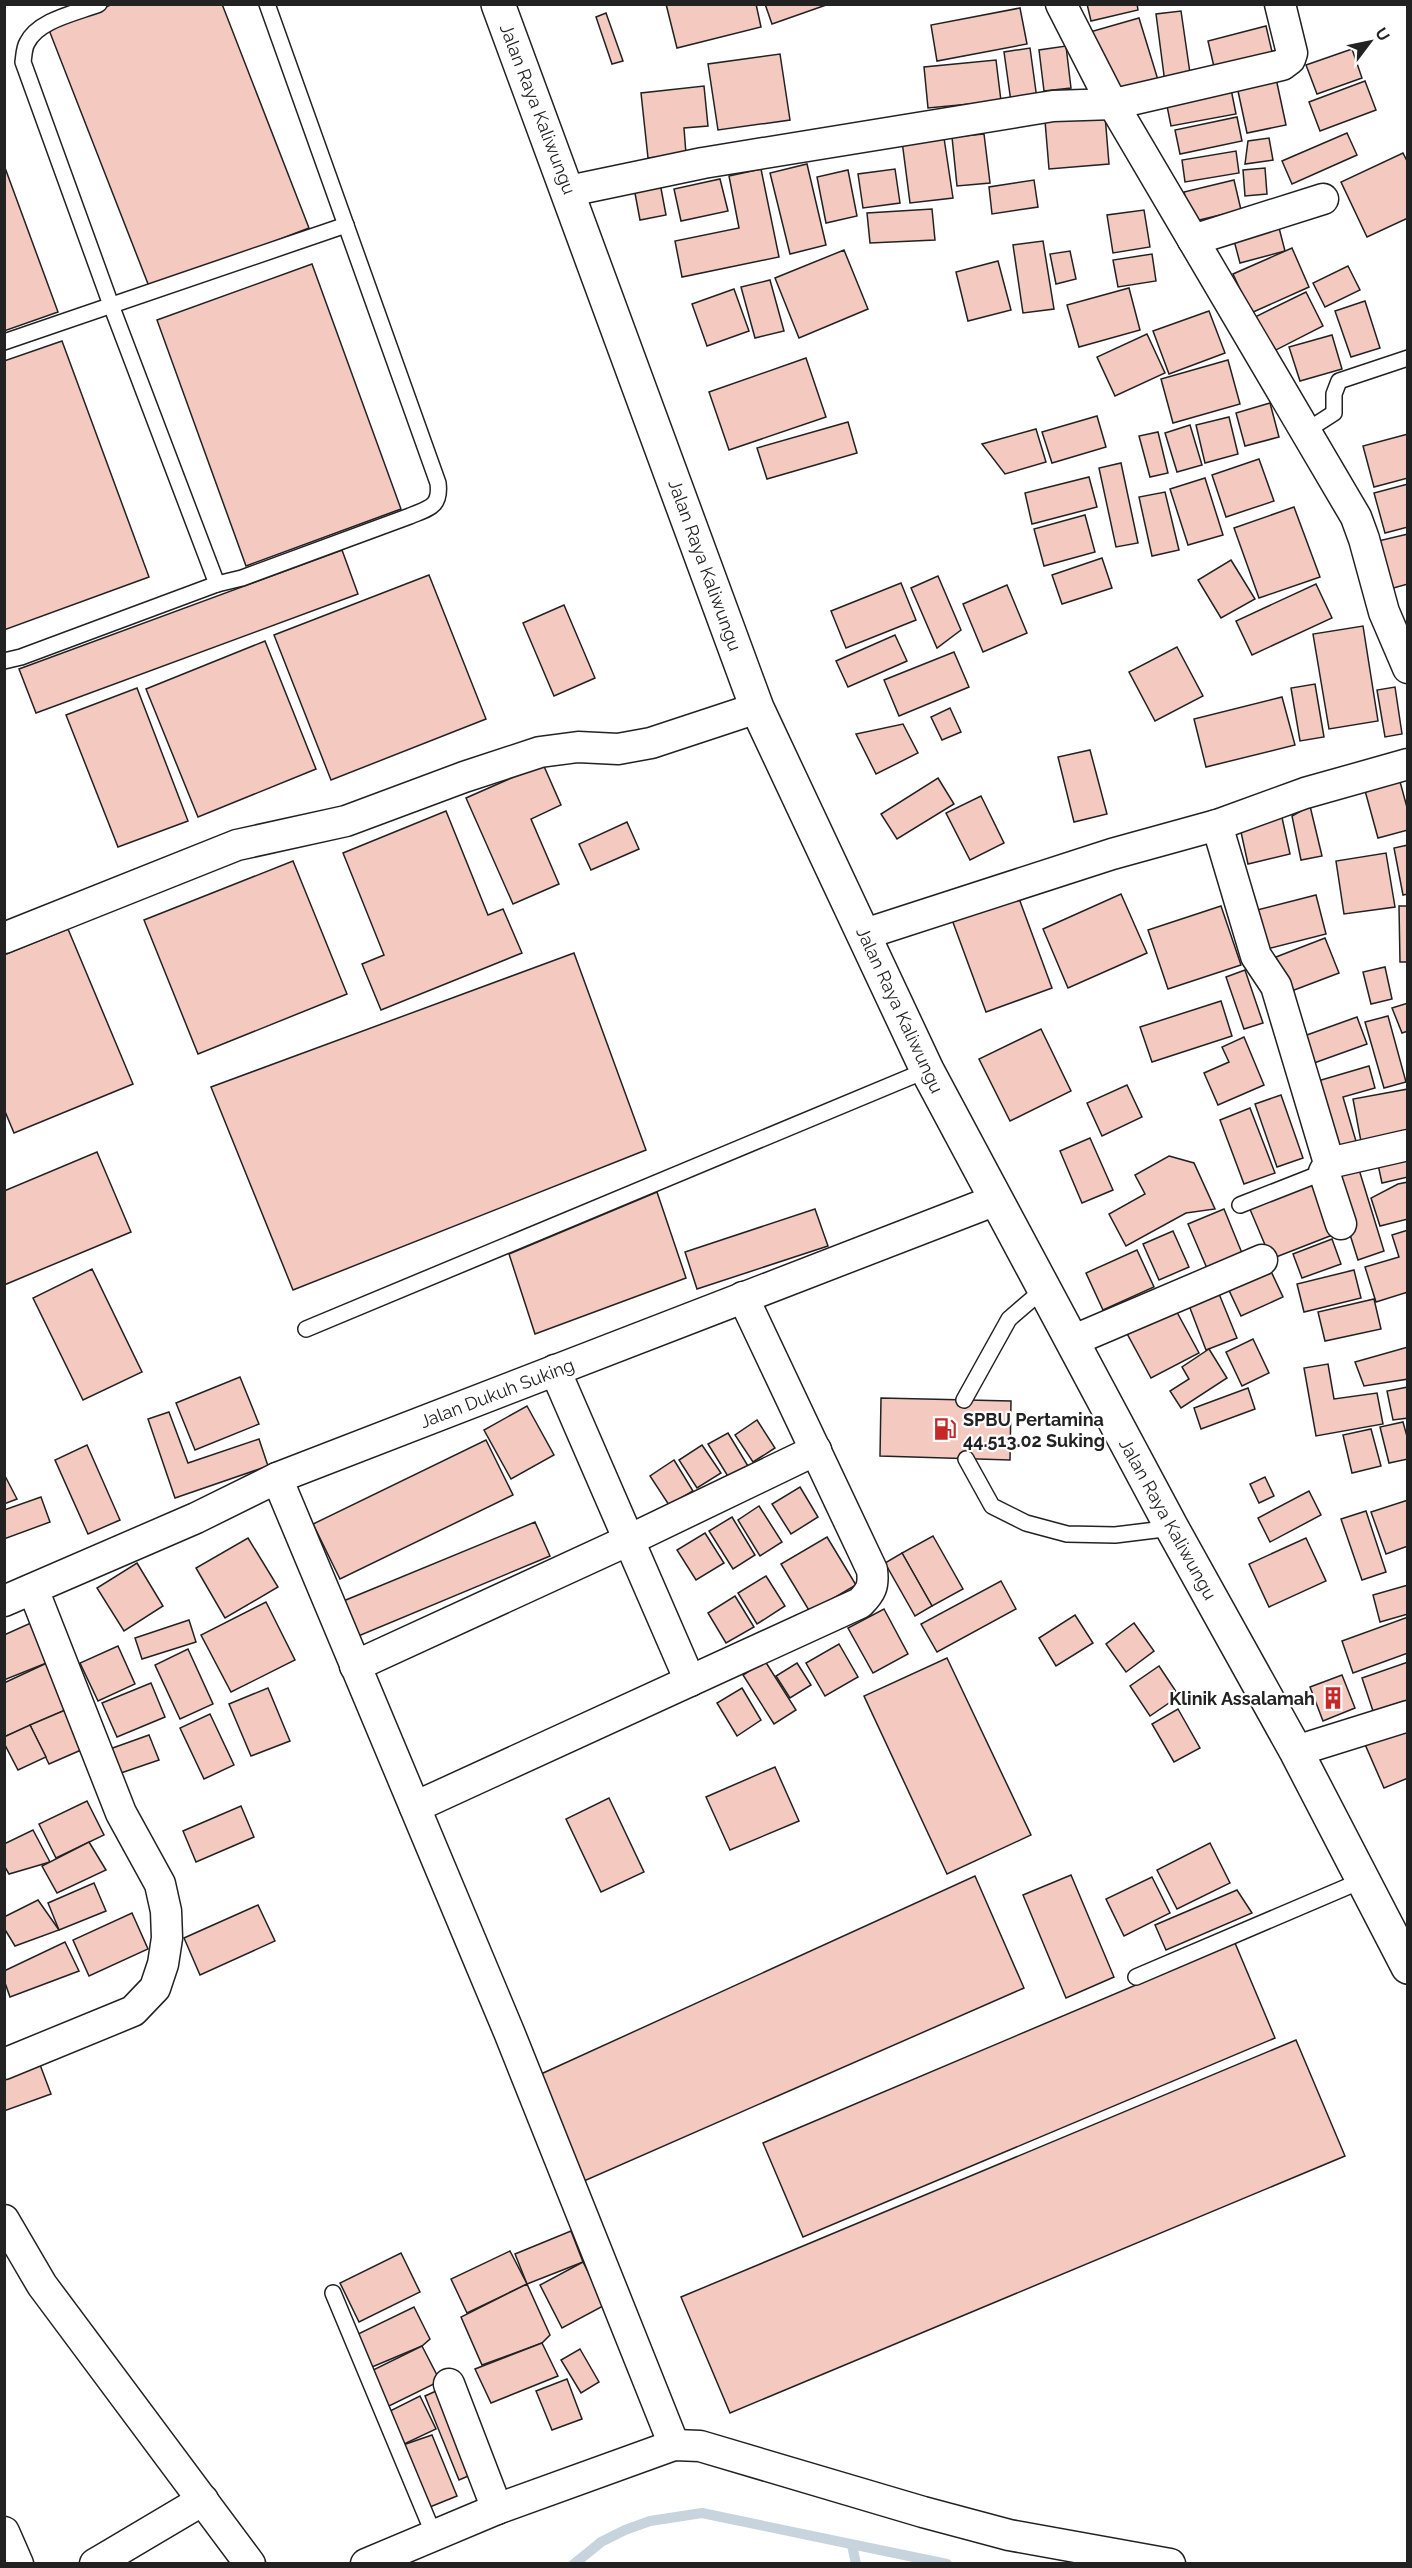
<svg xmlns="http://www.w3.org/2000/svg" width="1412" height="2568" font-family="Raleway,sans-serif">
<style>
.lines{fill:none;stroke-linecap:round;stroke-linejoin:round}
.stream{stroke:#c7d3dd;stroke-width:10}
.building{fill:#f3c9c0;stroke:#222;stroke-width:1.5}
.lane-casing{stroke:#222;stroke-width:18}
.street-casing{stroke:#222;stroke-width:33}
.primary-casing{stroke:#222;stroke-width:36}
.lane{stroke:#fff;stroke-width:15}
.street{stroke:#fff;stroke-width:30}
.primary{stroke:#fff;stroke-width:33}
.labels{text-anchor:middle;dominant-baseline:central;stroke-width:4.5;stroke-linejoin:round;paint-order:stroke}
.street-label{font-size:18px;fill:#222;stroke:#fff}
.poi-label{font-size:18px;font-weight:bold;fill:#222;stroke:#fff;text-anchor:start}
</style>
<rect width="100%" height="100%" fill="#fff"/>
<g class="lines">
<g class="stream">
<polyline points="852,2545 856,2564"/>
<polyline points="574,2564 601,2542 625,2530 650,2521 702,2513 947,2564"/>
</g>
</g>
<g class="building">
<polygon points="113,4 222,4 309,228 150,289 49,30"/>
<polygon points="666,4 756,4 761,27 677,48"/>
<polygon points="765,4 829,4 772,24"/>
<polygon points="1087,4 1137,4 1138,10 1091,21"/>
<polygon points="1020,8 1027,44 937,61 931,25"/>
<polygon points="1181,11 1191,80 1165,83 1156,14"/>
<polygon points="606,13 623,61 612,64 596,17"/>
<polygon points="1139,18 1158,80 1108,94 1090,32"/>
<polygon points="1266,26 1273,56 1215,71 1208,41"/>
<polygon points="1066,46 1071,88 1044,91 1039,50"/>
<polygon points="1030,48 1037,99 1011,102 1004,52"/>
<polygon points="1352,49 1362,78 1317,94 1306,65"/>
<polygon points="780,54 790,120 718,130 708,64"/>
<polygon points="996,60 1001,101 928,108 924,67"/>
<polygon points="1274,69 1286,125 1247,133 1235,77"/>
<polygon points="1365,81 1376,110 1320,131 1309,102"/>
<polygon points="1230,84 1236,114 1171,126 1165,96"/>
<polygon points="704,86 708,126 684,128 686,154 648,158 641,93"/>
<polygon points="1105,115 1109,164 1049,169 1045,121"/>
<polygon points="1237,117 1242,141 1180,154 1175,130"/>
<polygon points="1347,133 1357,155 1292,184 1282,161"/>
<polygon points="984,134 990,183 957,186 952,137"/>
<polygon points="944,138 953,198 910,203 902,141"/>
<polygon points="1269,138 1273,160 1245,164 1248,141"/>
<polygon points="1236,151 1239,173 1185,182 1182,160"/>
<polygon points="1403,153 1408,163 1408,218 1367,237 1341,182"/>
<polygon points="807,164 826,245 790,254 770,173"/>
<polygon points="4,165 58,312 4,331"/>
<polygon points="1265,168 1267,194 1245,196 1243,170"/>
<polygon points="761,169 779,257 682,277 675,241 739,228 729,176"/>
<polygon points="895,169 900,203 863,208 858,174"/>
<polygon points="848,170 857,216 826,223 817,177"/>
<polygon points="720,179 728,211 681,221 674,189"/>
<polygon points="1034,180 1038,207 992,214 989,187"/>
<polygon points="1234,180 1241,210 1191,222 1184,192"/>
<polygon points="660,183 666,215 640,220 634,188"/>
<polygon points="932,209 935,240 870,243 867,213"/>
<polygon points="1144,210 1150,247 1113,253 1107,215"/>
<polygon points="1277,220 1285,251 1240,263 1232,233"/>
<polygon points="1043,241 1054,309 1023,313 1013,245"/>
<polygon points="1292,248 1309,287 1251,313 1233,274"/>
<polygon points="844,250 868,309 799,338 775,278"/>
<polygon points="1070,251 1076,279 1056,284 1050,254"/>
<polygon points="1152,254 1156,281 1118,287 1113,260"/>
<polygon points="998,261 1011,310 968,321 956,272"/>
<polygon points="312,264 401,509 246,566 157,320"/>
<polygon points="1348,266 1360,290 1325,307 1313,283"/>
<polygon points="770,280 784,331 755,338 741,287"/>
<polygon points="1129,288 1140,330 1079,347 1067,305"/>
<polygon points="734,289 749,331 707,346 692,304"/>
<polygon points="1306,292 1323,326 1270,353 1253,318"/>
<polygon points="1365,301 1380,348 1351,357 1335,311"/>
<polygon points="1209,311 1225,353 1169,374 1153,331"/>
<polygon points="1147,334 1165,373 1115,396 1097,357"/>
<polygon points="1332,335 1342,369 1300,381 1289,347"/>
<polygon points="62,341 149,577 4,630 4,361"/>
<polygon points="806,358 826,417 729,450 709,392"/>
<polygon points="1228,360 1240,404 1173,423 1161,379"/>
<polygon points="1270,403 1279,437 1245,446 1236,413"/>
<polygon points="1097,416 1106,447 1052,463 1042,432"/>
<polygon points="1229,417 1238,454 1205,463 1196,425"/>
<polygon points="848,422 857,453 767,479 757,448"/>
<polygon points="1190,425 1202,465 1177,472 1165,433"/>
<polygon points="1036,429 1046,462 1005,474 982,444"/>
<polygon points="1158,432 1168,473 1150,477 1139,436"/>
<polygon points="1408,434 1408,478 1374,487 1363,446"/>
<polygon points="1259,459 1274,501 1226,517 1212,475"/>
<polygon points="1121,463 1138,543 1116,547 1099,468"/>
<polygon points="1089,477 1097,507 1032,524 1025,493"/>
<polygon points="1205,478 1223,535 1188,545 1170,489"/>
<polygon points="1408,484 1408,527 1385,533 1374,493"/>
<polygon points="1165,492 1179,550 1152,556 1139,497"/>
<polygon points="1294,507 1320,577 1259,598 1234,528"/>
<polygon points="1085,515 1095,552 1044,566 1034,529"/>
<polygon points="1408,534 1408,584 1386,590 1374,542"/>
<polygon points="342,550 358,594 36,713 19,669"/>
<polygon points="1102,558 1112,588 1062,604 1052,575"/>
<polygon points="1231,560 1255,599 1221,618 1198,580"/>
<polygon points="429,575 486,719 331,780 274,635"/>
<polygon points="938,576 961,630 937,648 911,588"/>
<polygon points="901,583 916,620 846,648 831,611"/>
<polygon points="1316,584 1332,618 1252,655 1236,621"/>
<polygon points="1007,585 1027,633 983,652 963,604"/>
<polygon points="564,605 595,678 554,696 523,623"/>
<polygon points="1363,626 1378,721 1329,729 1313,634"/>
<polygon points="895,635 907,661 848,687 836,661"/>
<polygon points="265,641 316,769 198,817 146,689"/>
<polygon points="1177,647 1203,696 1155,721 1129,672"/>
<polygon points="954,652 969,687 899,716 884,680"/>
<polygon points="1315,684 1324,737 1300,741 1291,688"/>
<polygon points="1395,687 1402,734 1385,737 1377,690"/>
<polygon points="137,688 188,821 118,847 66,715"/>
<polygon points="1282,697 1295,745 1206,767 1194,719"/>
<polygon points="950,708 961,732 942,740 931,717"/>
<polygon points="903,724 918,753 876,774 856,734"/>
<polygon points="1090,750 1107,814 1074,822 1058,757"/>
<polygon points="543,764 561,805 531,819 559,884 513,904 466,798"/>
<polygon points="938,778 954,804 897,839 881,814"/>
<polygon points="1399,778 1408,811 1408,830 1378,838 1364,787"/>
<polygon points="981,796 1004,843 970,860 946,813"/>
<polygon points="1310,806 1322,856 1301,860 1292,816"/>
<polygon points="446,811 488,915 503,909 522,953 381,1010 362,964 384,955 343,853"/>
<polygon points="1281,813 1290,854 1248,864 1239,823"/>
<polygon points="627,822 639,849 591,870 579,844"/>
<polygon points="1408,845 1408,894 1403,895 1394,848"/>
<polygon points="1386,853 1395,907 1344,914 1336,861"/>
<polygon points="293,861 347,994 198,1054 144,920"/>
<polygon points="1017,893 1052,988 986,1012 951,917"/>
<polygon points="1121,894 1147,953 1068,988 1043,929"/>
<polygon points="1316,895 1326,934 1263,950 1253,911"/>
<polygon points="1221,906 1241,965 1168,989 1148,930"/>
<polygon points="1399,906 1408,906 1408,962 1400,962"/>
<polygon points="68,929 133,1084 14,1133 4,1109 4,955"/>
<polygon points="1325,938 1339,973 1289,992 1276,957"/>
<polygon points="574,953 646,1150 293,1290 211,1087"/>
<polygon points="1385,967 1392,999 1371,1004 1363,972"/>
<polygon points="1245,970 1263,1023 1244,1029 1226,977"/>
<polygon points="1221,1001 1232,1036 1152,1062 1140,1027"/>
<polygon points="1408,1003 1408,1031 1402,1033 1392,1008"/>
<polygon points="1388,1016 1406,1082 1384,1088 1365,1022"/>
<polygon points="1357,1017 1367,1044 1314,1063 1304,1036"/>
<polygon points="1041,1029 1071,1091 1010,1121 979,1059"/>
<polygon points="1244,1037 1264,1085 1218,1105 1204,1073 1229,1062 1222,1047"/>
<polygon points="1369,1066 1375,1088 1343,1097 1358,1148 1332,1155 1311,1083"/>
<polygon points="1127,1085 1142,1117 1102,1136 1087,1103"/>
<polygon points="1408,1089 1408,1139 1362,1147 1353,1099"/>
<polygon points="1281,1095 1303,1158 1277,1167 1255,1104"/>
<polygon points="1250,1108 1275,1173 1244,1184 1220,1120"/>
<polygon points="1090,1138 1113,1190 1082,1203 1060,1151"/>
<polygon points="97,1152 131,1232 4,1285 4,1191"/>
<polygon points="1408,1153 1408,1177 1382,1183 1377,1160"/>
<polygon points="1169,1156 1194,1163 1215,1209 1186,1213 1126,1246 1109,1214 1145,1194 1135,1175"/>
<polygon points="1357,1163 1384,1251 1358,1260 1330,1171"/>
<polygon points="1314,1180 1335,1234 1271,1259 1249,1207"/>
<polygon points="1408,1182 1408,1219 1380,1226 1371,1198 1398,1184"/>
<polygon points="657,1192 686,1278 535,1334 509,1254"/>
<polygon points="815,1209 828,1246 697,1289 685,1252"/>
<polygon points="1224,1209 1244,1258 1209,1273 1188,1224"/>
<polygon points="1408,1230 1408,1292 1376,1302 1365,1267 1399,1257 1392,1235"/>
<polygon points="1173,1231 1189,1267 1159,1280 1143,1244"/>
<polygon points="1332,1239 1341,1264 1302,1278 1293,1254"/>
<polygon points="1137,1250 1154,1287 1103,1310 1086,1273"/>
<polygon points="1269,1267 1283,1297 1241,1316 1227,1286"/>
<polygon points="92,1269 142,1372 83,1400 33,1298"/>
<polygon points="1354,1270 1361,1298 1304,1312 1297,1284"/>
<polygon points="1215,1284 1237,1338 1206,1350 1185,1295"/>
<polygon points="1374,1299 1381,1329 1325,1341 1318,1312"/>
<polygon points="1172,1303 1199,1353 1151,1378 1124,1328"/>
<polygon points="1253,1339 1269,1373 1242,1386 1226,1352"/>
<polygon points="1408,1347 1408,1379 1364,1386 1355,1362"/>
<polygon points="1209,1349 1227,1378 1181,1408 1170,1391 1189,1379 1182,1367"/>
<polygon points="1328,1364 1334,1399 1377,1393 1383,1424 1316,1436 1304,1368"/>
<polygon points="240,1377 259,1424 195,1450 176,1403"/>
<polygon points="1408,1387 1408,1418 1393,1420 1387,1391"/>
<polygon points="1248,1388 1255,1409 1201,1429 1194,1408"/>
<polygon points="881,1398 1011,1401 1010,1460 880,1456"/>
<polygon points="527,1406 554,1455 511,1479 484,1430"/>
<polygon points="169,1412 188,1463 259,1439 268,1466 175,1498 148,1419"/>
<polygon points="757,1420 775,1448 753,1462 735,1435"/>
<polygon points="1403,1422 1408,1440 1408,1459 1389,1463 1380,1427"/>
<polygon points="1371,1429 1381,1466 1352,1473 1343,1435"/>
<polygon points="728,1433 748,1466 729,1478 708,1444"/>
<polygon points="486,1440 513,1495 340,1579 313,1524"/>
<polygon points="87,1445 120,1520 88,1534 55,1460"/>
<polygon points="702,1445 721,1473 697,1488 679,1460"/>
<polygon points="674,1460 693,1491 669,1505 650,1476"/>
<polygon points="4,1474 17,1499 4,1504"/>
<polygon points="1265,1477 1274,1496 1259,1503 1250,1484"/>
<polygon points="800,1487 818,1517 791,1534 772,1504"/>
<polygon points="1309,1491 1321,1515 1270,1542 1258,1518"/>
<polygon points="41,1497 50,1522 4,1539 4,1510"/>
<polygon points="1408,1500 1408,1546 1386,1554 1371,1512"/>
<polygon points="759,1506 782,1542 760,1556 738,1520"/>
<polygon points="1366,1511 1386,1572 1362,1580 1341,1519"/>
<polygon points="732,1517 755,1555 733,1569 709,1531"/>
<polygon points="535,1522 550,1556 356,1637 341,1602"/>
<polygon points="705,1533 724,1563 696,1580 677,1550"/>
<polygon points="933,1536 963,1589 932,1606 902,1553"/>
<polygon points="827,1537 856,1585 810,1612 781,1564"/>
<polygon points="248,1538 278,1587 225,1618 196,1568"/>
<polygon points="1306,1538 1326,1581 1269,1607 1249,1564"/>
<polygon points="902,1553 932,1606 915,1616 885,1563"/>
<polygon points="137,1563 163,1606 124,1631 97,1588"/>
<polygon points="766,1576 785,1606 757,1624 738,1593"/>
<polygon points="1001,1581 1016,1609 937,1652 921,1624"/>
<polygon points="1408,1585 1408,1614 1380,1622 1373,1595"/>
<polygon points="735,1596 754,1627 726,1643 708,1613"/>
<polygon points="266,1602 295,1660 231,1692 201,1635"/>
<polygon points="884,1609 908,1654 873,1673 848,1628"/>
<polygon points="1075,1615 1093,1643 1056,1666 1039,1638"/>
<polygon points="1408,1617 1408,1653 1353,1673 1342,1641"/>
<polygon points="189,1620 196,1642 142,1659 135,1638"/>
<polygon points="33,1622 49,1662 4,1680 4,1635"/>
<polygon points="1134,1623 1154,1651 1126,1672 1106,1644"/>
<polygon points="839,1644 858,1677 825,1696 806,1663"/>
<polygon points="118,1646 135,1684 98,1701 80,1663"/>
<polygon points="188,1649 213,1704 180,1719 155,1665"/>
<polygon points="947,1658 1031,1835 947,1874 864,1696"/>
<polygon points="765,1661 796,1710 774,1724 743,1675"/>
<polygon points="49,1662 70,1708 4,1737 4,1683"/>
<polygon points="1408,1662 1408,1700 1373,1711 1362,1678"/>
<polygon points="797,1663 811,1685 790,1698 776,1676"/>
<polygon points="1159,1666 1179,1696 1150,1716 1130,1686"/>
<polygon points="1342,1675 1355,1708 1323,1721 1310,1687"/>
<polygon points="151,1683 165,1717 117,1737 102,1703"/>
<polygon points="268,1688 290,1741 251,1756 229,1704"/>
<polygon points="742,1688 761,1720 737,1736 717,1703"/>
<polygon points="70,1708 88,1747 49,1764 30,1725"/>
<polygon points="1178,1709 1200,1748 1174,1762 1152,1724"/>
<polygon points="210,1714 234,1765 204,1779 180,1728"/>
<polygon points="1407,1722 1408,1778 1384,1788 1364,1742"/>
<polygon points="30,1725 46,1757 18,1770 4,1743 4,1737"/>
<polygon points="149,1735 159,1760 115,1775 107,1750"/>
<polygon points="775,1767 799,1821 730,1850 706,1797"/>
<polygon points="609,1798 644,1872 601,1892 566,1819"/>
<polygon points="87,1801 104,1835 56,1858 39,1824"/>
<polygon points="241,1806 254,1837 196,1862 183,1831"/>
<polygon points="33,1830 50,1862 9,1874 4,1865 4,1844"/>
<polygon points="89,1842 106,1870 57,1893 42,1866"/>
<polygon points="1210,1843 1230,1883 1177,1909 1157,1870"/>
<polygon points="1071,1875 1114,1977 1066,1998 1023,1895"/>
<polygon points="975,1876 1024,1988 584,2181 541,2074"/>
<polygon points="1152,1877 1170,1913 1124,1936 1106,1899"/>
<polygon points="94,1883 106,1911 59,1930 48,1903"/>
<polygon points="1237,1890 1252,1913 1166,1950 1155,1925"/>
<polygon points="38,1900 59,1930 15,1946 4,1928 4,1917"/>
<polygon points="258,1905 275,1941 200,1975 184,1938"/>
<polygon points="132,1913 148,1949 89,1976 73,1940"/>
<polygon points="65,1942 79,1971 10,1997 4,1980 4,1971"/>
<polygon points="1235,1943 1275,2038 803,2237 763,2143"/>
<polygon points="1296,2040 1345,2156 730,2413 681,2297"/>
<polygon points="39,2062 51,2094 4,2111 4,2075"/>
<polygon points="571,2231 583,2262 527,2284 515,2254"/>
<polygon points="510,2251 527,2284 467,2313 451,2279"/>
<polygon points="401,2253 420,2292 359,2322 340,2283"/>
<polygon points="583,2262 605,2305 562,2328 540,2285"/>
<polygon points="527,2284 550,2335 542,2343 482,2365 461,2317"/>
<polygon points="414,2307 430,2339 422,2346 372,2367 356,2335"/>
<polygon points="542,2343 558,2376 491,2403 475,2369"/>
<polygon points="422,2346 440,2381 387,2407 369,2372"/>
<polygon points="580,2349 599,2382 581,2393 561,2360"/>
<polygon points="567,2379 582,2419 552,2430 536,2391"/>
<polygon points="445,2387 480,2471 459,2480 425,2396"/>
<polygon points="420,2396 436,2429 400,2446 384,2414"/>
<polygon points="432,2435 457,2496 425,2509 400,2446"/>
</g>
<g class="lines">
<g class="lane-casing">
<g id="lane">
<path d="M99 4C76 13 38 20 27 43 24 48 24 56 23 62L111 305 217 584"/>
<polyline points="4,342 346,225"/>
<polyline points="1306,431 1334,413 1334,394 1339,381 1408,358"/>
<path d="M4 661 21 657 217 584 242 578 410 516C429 508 441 507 438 483L267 4"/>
<polyline points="1240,1205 1324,1172"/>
<polyline points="306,1329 927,1070"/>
<polyline points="964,1400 1009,1319 1045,1288"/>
<polyline points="966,1459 992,1506 1026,1523 1067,1534 1115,1535 1172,1528"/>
<polyline points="1136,1977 1363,1880"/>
<polyline points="333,2293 434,2535"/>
</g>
</g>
<g class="street-casing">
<g id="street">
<polyline points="1061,4 1106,92 1356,517 1364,539 1384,612 1408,668"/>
<polyline points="569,191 703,163 1053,106 1114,104 1282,65 1290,59 1292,53 1280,4"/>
<polyline points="1193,240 1323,199"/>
<polyline points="1217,825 1256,956 1276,986 1329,1163 1324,1172 1341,1224"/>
<polyline points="865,934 1112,854 1217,825 1305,793 1408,764"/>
<polyline points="4,938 237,845 346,821 464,777 540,752 578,747 618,749 651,743 757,708"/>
<polyline points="1329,1163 1408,1145"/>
<polyline points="1072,1341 1262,1260"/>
<polyline points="555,1370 690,1681"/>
<polyline points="277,1478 509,2032 674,2445"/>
<polyline points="4,1601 196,1518 277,1478 996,1200"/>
<polyline points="355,1666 629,1540 816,1450"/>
<polyline points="1296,1751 1408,1716"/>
<path d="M415 1807 860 1603C871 1592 874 1586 872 1570L743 1297"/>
<polyline points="4,2064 133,2011 155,1988 163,1964 167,1938 166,1911 160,1884 121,1813 33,1589"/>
<polyline points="4,2220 42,2285 250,2564"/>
<polyline points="449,2384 497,2509"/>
<polyline points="4,2532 18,2564"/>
<polyline points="95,2564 203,2500"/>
<polyline points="366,2564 497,2509 674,2445 700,2446 923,2512 1009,2535 1170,2564"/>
</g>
</g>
<g class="primary-casing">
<polyline id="primary" points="498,4 757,708 927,1070 1172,1528 1296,1751 1408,1967"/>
</g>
<use href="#lane" class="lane"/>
<use href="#street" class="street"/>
<use href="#primary" class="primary"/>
</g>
<defs>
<g id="fuel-bare" transform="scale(1.8)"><path d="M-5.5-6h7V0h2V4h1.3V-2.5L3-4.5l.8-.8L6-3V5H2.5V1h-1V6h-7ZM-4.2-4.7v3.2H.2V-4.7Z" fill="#c62828" stroke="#fff" stroke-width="2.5" paint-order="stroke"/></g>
<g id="building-bare" transform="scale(1.8)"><path d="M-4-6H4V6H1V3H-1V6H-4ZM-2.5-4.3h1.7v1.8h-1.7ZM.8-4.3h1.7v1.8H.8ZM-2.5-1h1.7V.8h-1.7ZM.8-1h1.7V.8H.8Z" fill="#c62828" stroke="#fff" stroke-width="2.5" paint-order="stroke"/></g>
</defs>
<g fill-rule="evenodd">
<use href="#fuel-bare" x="945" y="1429"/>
<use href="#building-bare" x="1333" y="1698"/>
</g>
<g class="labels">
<g class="street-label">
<text transform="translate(538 109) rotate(69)">Jalan Raya Kaliwungu</text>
<text transform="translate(705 565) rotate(70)">Jalan Raya Kaliwungu</text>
<text transform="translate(900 1010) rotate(65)">Jalan Raya Kaliwungu</text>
<text transform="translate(497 1393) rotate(-21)">Jalan Dukuh Suking</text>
<text transform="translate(1168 1519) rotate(61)">Jalan Raya Kaliwungu</text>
</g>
<g class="poi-label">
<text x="963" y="1419">SPBU Pertamina<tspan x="963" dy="21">44.513.02 Suking</tspan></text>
<text x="1315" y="1698" text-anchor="end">Klinik Assalamah</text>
</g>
</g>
<rect width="1412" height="2568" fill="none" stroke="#222222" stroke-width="12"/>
<g transform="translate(1370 42) rotate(58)" stroke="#ffffff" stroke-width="4.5" paint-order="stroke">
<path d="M0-4.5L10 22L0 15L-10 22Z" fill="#222222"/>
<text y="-9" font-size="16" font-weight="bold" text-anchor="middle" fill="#222222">U</text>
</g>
</svg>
